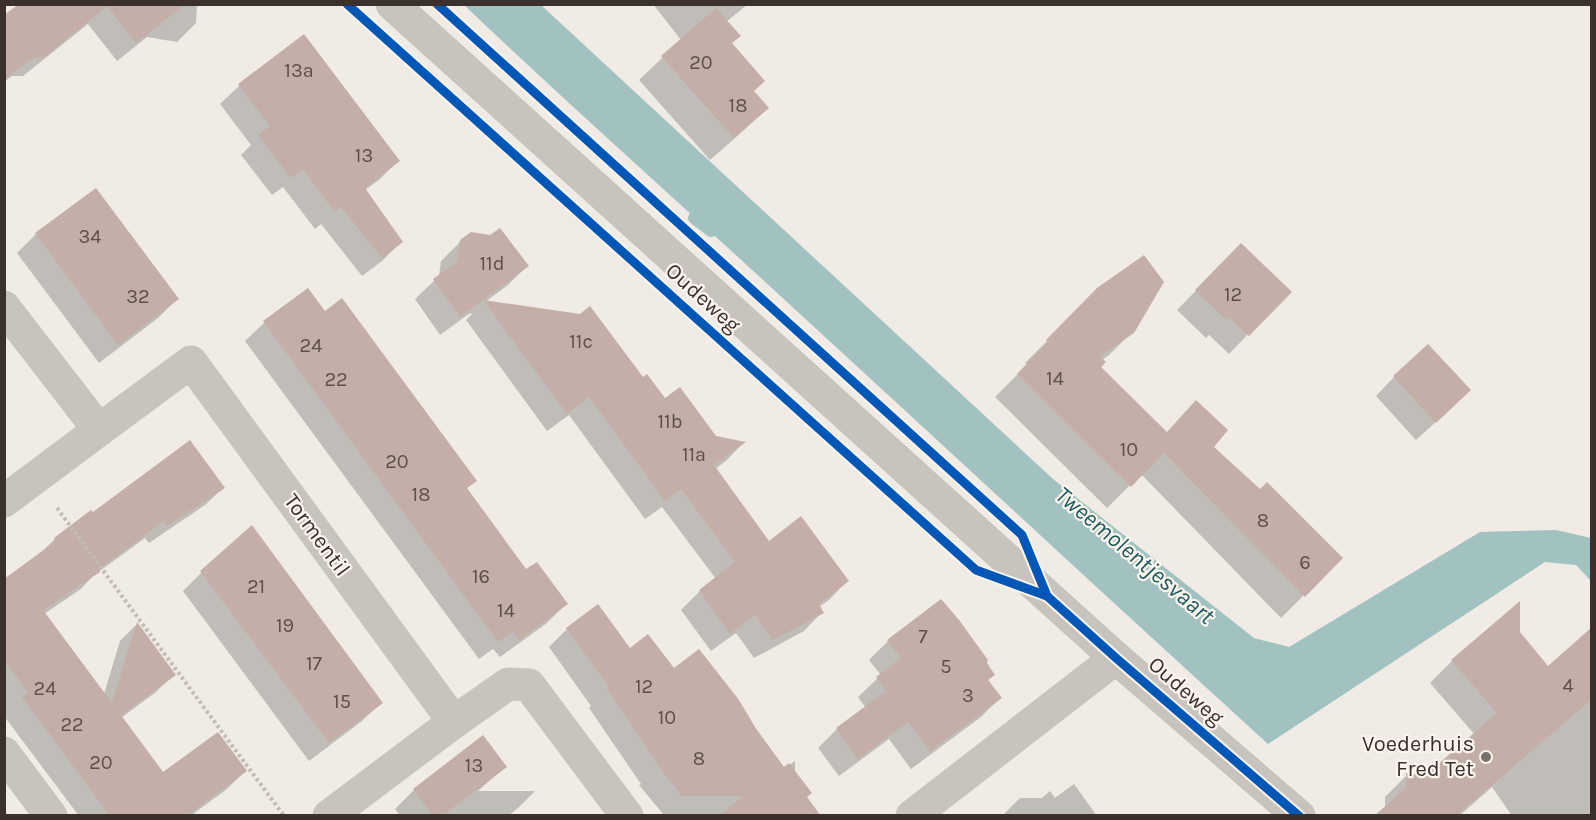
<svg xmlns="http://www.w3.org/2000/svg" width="1596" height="820" font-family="Karla,sans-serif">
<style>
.water{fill:#a1c2c1}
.shadow{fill:#0003}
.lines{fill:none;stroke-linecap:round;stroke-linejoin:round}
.stream{stroke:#a1c2c1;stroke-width:12}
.building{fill:#c3afa7}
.path{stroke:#c2bbb6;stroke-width:4;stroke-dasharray:3 3;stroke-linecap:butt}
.minor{stroke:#c9c3be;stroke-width:33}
.cycleway-casing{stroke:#fbf5ee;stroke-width:13}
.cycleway{stroke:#0057b8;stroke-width:9}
.poi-dot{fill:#7a716c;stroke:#fbf5ee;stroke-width:2}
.labels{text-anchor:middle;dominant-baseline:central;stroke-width:4.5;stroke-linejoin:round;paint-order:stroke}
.number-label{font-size:20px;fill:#5d504a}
.street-label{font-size:22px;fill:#3b302b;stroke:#fbf5ee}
.poi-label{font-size:22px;fill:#3b302b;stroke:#fbf5ee;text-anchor:end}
.water-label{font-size:24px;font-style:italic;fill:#1f5a5e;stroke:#fbf5ee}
</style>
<rect width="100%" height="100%" fill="#f0ebe5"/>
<path class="water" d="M464 5H541L1053 479 1254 638 1289 647 1480 532 1556 530 1591 538V581L1576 565 1545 562 1268 744C1103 594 940 442 775 291 671 195 566 102 464 5Z"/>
<g class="shadow">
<polygon points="21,4 197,4 196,23 177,42 147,37 117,61 88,24 23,76 12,76 4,82 4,18"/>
<polygon points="653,4 748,4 726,22 731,44 753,91 767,107 744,130 710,160 639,80 681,40"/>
<polygon points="304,36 398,161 379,180 365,190 401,242 382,261 362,276 321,224 315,229 283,187 272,195 241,155 251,145 220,104 239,86"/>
<polygon points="36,234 177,299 158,318 99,363 17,253"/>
<polygon points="461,241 527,266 508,285 485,302 642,380 665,400 715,437 743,443 726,461 715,469 768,543 847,581 829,600 819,607 822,612 804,631 754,658 736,633 711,651 681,610 700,591 716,579 662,507 645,519 569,415 547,431 466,320 472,314 470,313 440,335 415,299 439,276 441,261"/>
<polygon points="1241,245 1289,292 1229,354 1209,335 1206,338 1177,310"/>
<polygon points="308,290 325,313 475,481 466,489 526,571 566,604 547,623 500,657 493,649 479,659 245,341 264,323"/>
<polygon points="1098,290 1132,332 1109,355 1102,360 1099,367 1166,433 1212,447 1260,491 1341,558 1281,618 1141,474 1107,508 995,397 1027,365 1025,363"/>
<polygon points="1394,377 1450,409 1416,440 1376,396"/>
<polygon points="223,488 205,505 149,543 145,538 93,576 81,589 44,614 104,694 120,641 137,624 174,674 156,692 121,718 163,774 245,771 227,789 193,814 194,816 79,816 4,716 4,581 36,557 55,539"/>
<polygon points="202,572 381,703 362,721 309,761 183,591"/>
<polygon points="567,629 630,650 674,670 754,727 784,769 795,761 795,773 806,797 722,814 663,814 639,785 641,784 589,708 591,706 549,647"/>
<polygon points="1592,631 1592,816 1512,816 1492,787 1459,816 1376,816 1385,808 1385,797 1407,775 1421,777 1436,768 1475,735 1430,683 1452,661 1518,633 1548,668"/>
<polygon points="888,641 987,681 1000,698 981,717 911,769 889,739 839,776 818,748 837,729 866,708 858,697 881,675 869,660"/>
<polygon points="505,767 478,791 535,791 518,808 508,816 400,816 395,809 414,790"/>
<polygon points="1074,784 1097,816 1002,816 1020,798 1042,798 1050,791 1055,798"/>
</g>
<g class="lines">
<polyline class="stream" points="694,218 711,231"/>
</g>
<g class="building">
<polygon points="19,4 186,4 136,43 107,6 43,58 33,58 4,79 4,15"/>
<polygon points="716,8 741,36 732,43 765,81 754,91 769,108 734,138 661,56"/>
<polygon points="304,34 400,161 365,188 403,242 382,258 341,207 334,211 303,169 291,178 258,135 270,126 238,84"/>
<polygon points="96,188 179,299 118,345 35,233"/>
<polygon points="500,228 529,266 460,317 433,279 457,262 460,240 471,232 490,235"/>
<polygon points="1241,243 1292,292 1249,336 1229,317 1226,320 1195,290"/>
<polygon points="1144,255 1164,282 1134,333 1100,356 1106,362 1101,367 1167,432 1196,400 1228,430 1214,447 1260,489 1267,482 1343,558 1305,597 1164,453 1131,487 1017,374 1048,342 1046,340 1097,288"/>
<polygon points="308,288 325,311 342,298 477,481 467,488 526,569 537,562 568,604 519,640 513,631 498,642 263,321"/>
<polygon points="483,300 580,314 590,306 643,377 647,374 665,398 680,387 716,436 746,442 714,465 769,541 801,516 849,581 819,604 824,613 773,640 755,615 730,634 699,590 735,562 681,489 665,501 589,397 567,414"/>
<polygon points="1428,344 1471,390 1436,423 1393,376"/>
<polygon points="190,440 225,488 167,526 164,521 99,569 100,572 43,610 112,703 137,622 176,675 121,715 163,772 218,732 247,771 186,816 110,816 22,697 28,692 4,660 4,579 56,541 54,538 91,510 93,512"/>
<polygon points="252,525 383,703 329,743 200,571"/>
<polygon points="941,599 959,620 988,660 987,663 995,675 988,680 1002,698 930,751 908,722 858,759 836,728 886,691 876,677 901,658 887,640"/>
<polygon points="1520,601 1520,632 1548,666 1592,627 1592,699 1456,816 1374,816 1406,788 1406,773 1421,775 1434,764 1436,766 1497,713 1451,660"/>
<polygon points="598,604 630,648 648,634 674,668 699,649 739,700 755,727 784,767 789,763 812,793 807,797 821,816 718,816 744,796 682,796 657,765 658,764 607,689 609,687 566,628"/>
<polygon points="483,735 507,767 442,816 433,816 413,789"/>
</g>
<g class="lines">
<polyline class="path" points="57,508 284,816"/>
<g class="minor">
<polyline points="392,4 1116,658 1299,816"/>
<polyline points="4,307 99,430 191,362 454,722 508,684 529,685 627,816"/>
<polyline points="4,501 99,430"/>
<polyline points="4,753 51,816"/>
<polyline points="329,816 454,722"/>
<polyline points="912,816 1116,658"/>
</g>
<g class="cycleway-casing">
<g id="cycleway">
<polyline points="347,4 976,570 1047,596 1116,658 1299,816"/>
<polyline points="437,4 1022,535 1047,596"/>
</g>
</g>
<use href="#cycleway" class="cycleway"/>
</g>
<circle class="poi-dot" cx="1486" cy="757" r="6"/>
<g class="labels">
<g class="number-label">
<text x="701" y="62">20</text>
<text x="299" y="70">13a</text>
<text x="738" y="105">18</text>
<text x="364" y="155">13</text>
<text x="90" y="236">34</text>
<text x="492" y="263">11d</text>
<text x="1233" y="294">12</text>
<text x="138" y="296">32</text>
<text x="581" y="341">11c</text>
<text x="311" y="345">24</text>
<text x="1055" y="378">14</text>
<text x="336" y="379">22</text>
<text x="670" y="421">11b</text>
<text x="1129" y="449">10</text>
<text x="694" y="454">11a</text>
<text x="397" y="461">20</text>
<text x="421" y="494">18</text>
<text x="1263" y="520">8</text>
<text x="1305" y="562">6</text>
<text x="481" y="576">16</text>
<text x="256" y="586">21</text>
<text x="506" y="610">14</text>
<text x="285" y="625">19</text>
<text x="923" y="636">7</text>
<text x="314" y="663">17</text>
<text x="946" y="666">5</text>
<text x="1568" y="685">4</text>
<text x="644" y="686">12</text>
<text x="45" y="688">24</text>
<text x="968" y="695">3</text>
<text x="342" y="701">15</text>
<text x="667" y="717">10</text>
<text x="72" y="724">22</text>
<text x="699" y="758">8</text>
<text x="101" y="762">20</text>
<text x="474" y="765">13</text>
</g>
<g class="street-label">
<text transform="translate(703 298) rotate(42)">Oudeweg</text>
<text transform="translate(317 535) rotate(54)">Tormentil</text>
<text transform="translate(1186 691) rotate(41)">Oudeweg</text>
</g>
<g class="poi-label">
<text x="1474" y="744">Voederhuis<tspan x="1474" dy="25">Fred Tet</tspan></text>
</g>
<g class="water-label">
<text transform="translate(1135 555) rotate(40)">Tweemolentjesvaart</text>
</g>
</g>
<rect width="1596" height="820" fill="none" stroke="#3b302b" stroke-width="12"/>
</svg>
